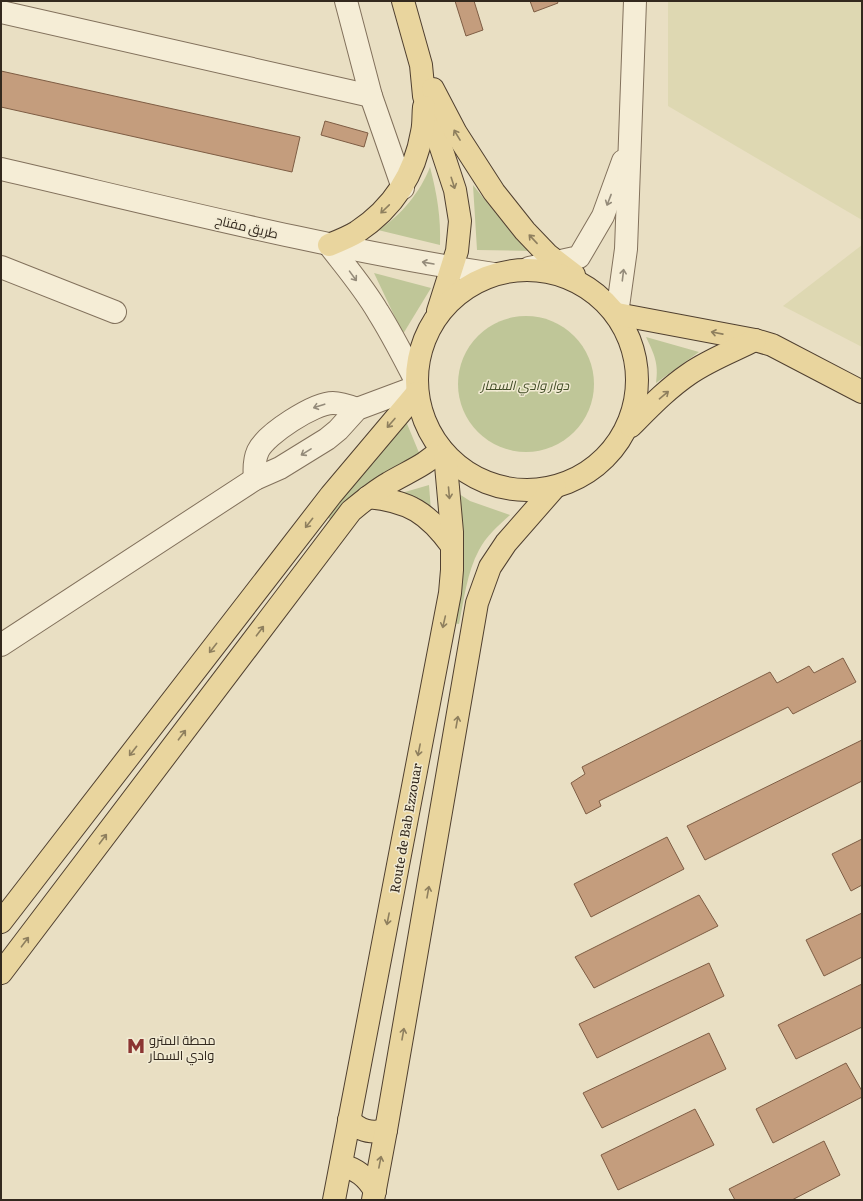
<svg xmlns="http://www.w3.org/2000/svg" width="863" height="1201" font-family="Literata,Cairo,serif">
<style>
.farmland{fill:#ded8b2}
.green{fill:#bfc698}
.building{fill:#c49d7d;stroke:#7e5d44}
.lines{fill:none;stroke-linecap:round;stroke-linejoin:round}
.minor-casing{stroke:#82715c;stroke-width:24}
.major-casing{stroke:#504030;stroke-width:24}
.minor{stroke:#f5edd6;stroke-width:22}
.major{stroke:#e9d59e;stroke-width:22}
.oneway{stroke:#8e7f5e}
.oneway2{stroke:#948b7a}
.labels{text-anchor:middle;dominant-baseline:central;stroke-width:3;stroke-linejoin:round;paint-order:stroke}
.street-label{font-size:13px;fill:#33291e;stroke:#f1ead2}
.park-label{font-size:13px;font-style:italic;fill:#424d27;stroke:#f1ead2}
.poi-label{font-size:13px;fill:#33291e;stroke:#f1ead2;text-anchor:start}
</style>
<rect width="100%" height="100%" fill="#e9dfc3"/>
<g class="farmland">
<polygon points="668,1 862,1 862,220 668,106"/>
<polygon points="862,245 862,347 783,306"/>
</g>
<g class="green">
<path d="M430 167C437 194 441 217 440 245L378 230C400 217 421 191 430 167Z"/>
<polygon points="473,185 513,235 532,251 477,250"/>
<polygon points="374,273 431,288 403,334"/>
<circle cx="526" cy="384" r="68"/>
<path d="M646 337 699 352 656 383C659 363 654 354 646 337Z"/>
<polygon points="403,414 422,460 396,470 360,488 331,520 326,516"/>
<polygon points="429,485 431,511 398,494"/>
<path d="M456 492 470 501 510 515C499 525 486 536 479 550 467 572 464 600 459 624L453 623Z"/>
</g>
<g class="building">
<polygon points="455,1 474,1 483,30 466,36"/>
<polygon points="530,1 557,1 558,3 534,12"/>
<polygon points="1,71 300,137 292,172 1,107"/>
<polygon points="325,121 368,133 364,147 321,135"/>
<polygon points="843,658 856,682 793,714 788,707 599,801 601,806 586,814 571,783 585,774 582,767 770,672 777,683 809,666 814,673"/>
<polygon points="862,740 862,781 705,860 687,826"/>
<polygon points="667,837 684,869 591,917 574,884"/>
<polygon points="862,839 862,885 851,891 832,854"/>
<polygon points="699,895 718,926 594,988 575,957"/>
<polygon points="862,913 862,957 824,976 806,940"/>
<polygon points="709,963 724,996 597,1058 579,1024"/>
<polygon points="862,984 862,1027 796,1059 778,1025"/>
<polygon points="709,1033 726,1069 602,1128 583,1093"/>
<polygon points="846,1063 862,1091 862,1097 773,1143 756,1109"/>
<polygon points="695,1109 714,1145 618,1190 601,1155"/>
<polygon points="824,1141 840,1175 792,1200 735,1200 729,1189"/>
</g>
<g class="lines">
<g class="minor-casing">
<g id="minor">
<polyline points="346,1 371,96 403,188"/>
<polyline points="1,12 371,96"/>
<path d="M1 169C165 207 328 249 494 274"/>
<path d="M329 245C346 267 364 288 378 312 392 334 404 358 416 381"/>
<polyline points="1,267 115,312"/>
<polyline points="529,268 579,257 603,216 623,161"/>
<polyline points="617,314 626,249 635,1"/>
<path d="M255 479C254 469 254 460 258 451 266 434 314 403 333 403 341 403 349 406 357 409"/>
<polyline points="1,645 255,479 280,468 327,439 338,430 357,409 416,387"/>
</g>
</g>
<g class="major-casing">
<g id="major">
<polyline points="403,1 421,65 424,96 455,190 460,221 457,251 438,311"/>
<polyline points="433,89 456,133 494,192 525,231 548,255 574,275"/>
<path d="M329 245C339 241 349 237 357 232 393 208 415 174 422 132 424 124 423 115 424 107"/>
<circle cx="527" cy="380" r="110"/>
<polyline points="617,314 755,340 772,345 862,392"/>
<path d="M631 426C649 408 667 389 689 374 709 360 733 351 755 340"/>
<path d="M368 497C409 501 428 513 452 546"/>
<polyline points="1,922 331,495 417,393"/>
<path d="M1 973 351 511C363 501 375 491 389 483 407 472 427 465 441 449"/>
<path d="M349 1120C360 1131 371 1134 386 1130"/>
<path d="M341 1165C357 1169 367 1177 375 1191"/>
<polyline points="334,1200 450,593 452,570 452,532 445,454"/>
<polyline points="373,1200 386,1130 477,603 490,567 506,543 555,487"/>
</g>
</g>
<use href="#minor" class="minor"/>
<use href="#major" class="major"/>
</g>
<defs><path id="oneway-shaft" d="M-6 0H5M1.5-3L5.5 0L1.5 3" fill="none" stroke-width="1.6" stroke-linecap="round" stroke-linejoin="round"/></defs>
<g class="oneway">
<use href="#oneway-shaft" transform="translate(457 135) rotate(-121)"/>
<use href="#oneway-shaft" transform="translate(453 183) rotate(72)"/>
<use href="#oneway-shaft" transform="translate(385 209) rotate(136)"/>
<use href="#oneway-shaft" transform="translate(533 239) rotate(-133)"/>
<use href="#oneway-shaft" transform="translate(717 333) rotate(-169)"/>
<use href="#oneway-shaft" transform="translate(664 395) rotate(-40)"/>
<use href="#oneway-shaft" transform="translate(391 423) rotate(131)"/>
<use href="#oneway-shaft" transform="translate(449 493) rotate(85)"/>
<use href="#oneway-shaft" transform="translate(309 523) rotate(128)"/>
<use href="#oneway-shaft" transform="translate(444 622) rotate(103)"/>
<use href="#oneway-shaft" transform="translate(260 631) rotate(-53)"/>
<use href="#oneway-shaft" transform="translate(213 648) rotate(128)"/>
<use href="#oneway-shaft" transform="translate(457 722) rotate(-80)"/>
<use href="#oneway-shaft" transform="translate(182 735) rotate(-53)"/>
<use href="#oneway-shaft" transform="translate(419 750) rotate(101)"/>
<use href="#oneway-shaft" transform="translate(133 751) rotate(128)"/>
<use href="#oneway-shaft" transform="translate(103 839) rotate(-53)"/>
<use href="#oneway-shaft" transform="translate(428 892) rotate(-80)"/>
<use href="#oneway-shaft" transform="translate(388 919) rotate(101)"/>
<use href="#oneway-shaft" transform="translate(25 942) rotate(-53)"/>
<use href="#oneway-shaft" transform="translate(403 1034) rotate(-80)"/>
<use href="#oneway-shaft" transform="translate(380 1162) rotate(-79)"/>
</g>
<g class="oneway2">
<use href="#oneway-shaft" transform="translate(609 200) rotate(111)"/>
<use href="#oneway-shaft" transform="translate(428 263) rotate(-170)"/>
<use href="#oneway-shaft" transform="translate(623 275) rotate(-83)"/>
<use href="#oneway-shaft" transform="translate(353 276) rotate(54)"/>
<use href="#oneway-shaft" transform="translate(319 406) rotate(162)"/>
<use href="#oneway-shaft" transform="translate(306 452) rotate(148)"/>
</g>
<defs>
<g id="metro-bare" transform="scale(1.38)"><path d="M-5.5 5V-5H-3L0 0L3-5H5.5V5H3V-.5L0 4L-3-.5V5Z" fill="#8b3532" stroke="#f1ead2" stroke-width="2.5" paint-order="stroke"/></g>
</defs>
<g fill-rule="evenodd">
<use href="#metro-bare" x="136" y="1046"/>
</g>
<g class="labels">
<g class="street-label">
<text transform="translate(247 226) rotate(13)">طريق مفتاح</text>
<text transform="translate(405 828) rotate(-80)">Route de Bab Ezzouar</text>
</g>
<g class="park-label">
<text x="525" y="384">دوار وادي السمار</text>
</g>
<g class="poi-label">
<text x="149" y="1039">محطة المترو<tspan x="149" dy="15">وادي السمار</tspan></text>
</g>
</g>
<rect width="863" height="1201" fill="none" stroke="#33291e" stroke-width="4"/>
</svg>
